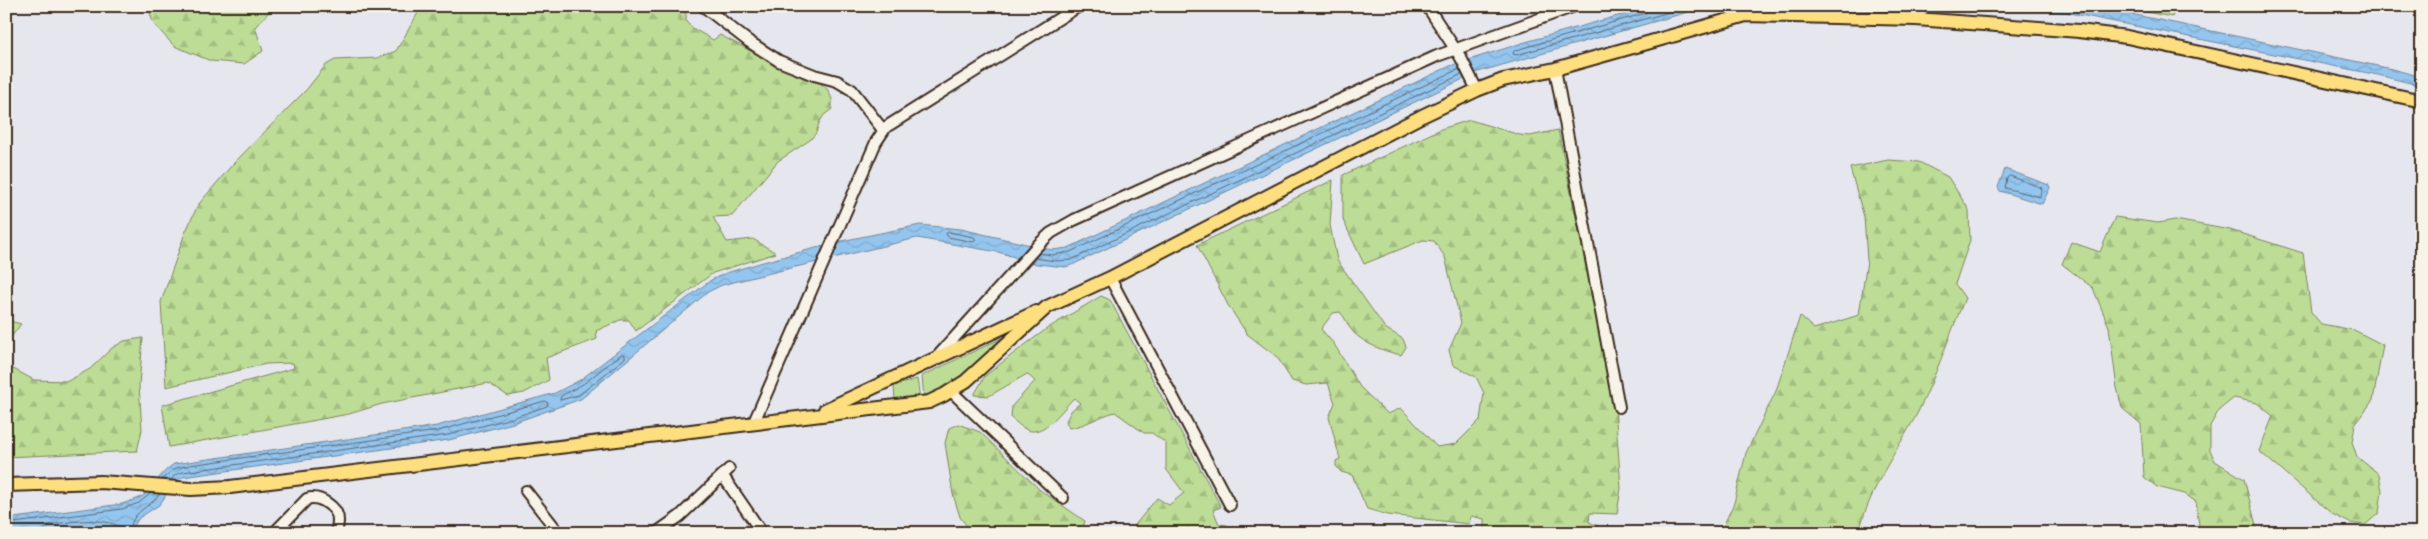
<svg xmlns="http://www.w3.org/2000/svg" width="2428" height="539" font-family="Pangolin,sans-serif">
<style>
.green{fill:#bddd96;stroke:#7c845a}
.forest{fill:url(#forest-firs);stroke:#7c845a}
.water{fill:url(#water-waves);stroke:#70879b}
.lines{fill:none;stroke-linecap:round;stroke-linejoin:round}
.shore{stroke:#5e6872;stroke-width:1}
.minor-casing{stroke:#3b2a1e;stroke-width:14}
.major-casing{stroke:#3b2a1e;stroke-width:16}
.minor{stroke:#f7f3e8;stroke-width:10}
.major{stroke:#fddf80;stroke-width:12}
</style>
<defs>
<pattern id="forest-firs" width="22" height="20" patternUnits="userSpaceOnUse" patternTransform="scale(1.25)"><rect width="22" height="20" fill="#bddd96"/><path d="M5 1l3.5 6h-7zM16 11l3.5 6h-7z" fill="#a3be81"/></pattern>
<pattern id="water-waves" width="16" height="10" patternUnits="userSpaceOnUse" patternTransform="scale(1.25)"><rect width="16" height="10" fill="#93c5ef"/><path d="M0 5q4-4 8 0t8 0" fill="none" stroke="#80a9cc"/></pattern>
</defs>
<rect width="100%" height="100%" fill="#e6e7ee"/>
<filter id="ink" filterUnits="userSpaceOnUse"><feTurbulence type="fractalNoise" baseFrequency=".02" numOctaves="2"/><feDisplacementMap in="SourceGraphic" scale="10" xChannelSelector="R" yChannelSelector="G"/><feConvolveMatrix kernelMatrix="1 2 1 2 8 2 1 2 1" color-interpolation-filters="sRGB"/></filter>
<g filter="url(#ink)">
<g class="green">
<polygon points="2114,6 2177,6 2172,17"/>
<path d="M1002 338 1003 340C977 364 956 384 924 398L922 376Z"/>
<polygon points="917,379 920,399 895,400 894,386"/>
</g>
<g class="forest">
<polygon points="148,6 273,6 272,9 255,27 263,51 244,64 211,61 174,46 153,23"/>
<polygon points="422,6 683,6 686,12 686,22 694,29 713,40 720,35 791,72 820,83 828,90 832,99 832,109 824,115 819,123 816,133 810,140 778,161 732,216 713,217 727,242 753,239 776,253 713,273 636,331 629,320 620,320 596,331 597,339 546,358 549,380 524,393 508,396 488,383 382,404 349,414 169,447 162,405 294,368 293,363 266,364 166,387 161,302 185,233 198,205 232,165 307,89 326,65 335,60 377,58 396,51"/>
<path d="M1470 120 1520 135 1530 136 1558 130 1615 407 1621 488 1617 514 1590 513 1589 522 1598 526 1600 533H1495L1484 529V519L1471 516 1469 524 1388 515 1367 509 1352 475 1341 472 1336 466V461L1340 459 1329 417 1335 403 1328 383 1306 385 1292 381 1277 357 1247 334 1228 305 1197 245 1333 180 1330 225 1337 260 1385 328 1403 339 1406 347 1401 355C1383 351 1367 345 1354 333 1348 327 1346 318 1340 312L1333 313 1321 329 1334 344 1360 387 1388 414 1401 408 1437 447 1456 444 1480 420 1484 393 1476 377 1453 365 1449 350 1461 323 1445 257 1434 241 1423 240 1364 264 1343 220V175L1441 129Z"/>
<path d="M1888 160 1919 162 1948 177 1969 210 1970 240 1955 284 1965 298C1949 336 1936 376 1918 412 1897 451 1869 489 1859 533H1720L1734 503 1746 453 1776 391 1800 316 1814 329 1859 315 1867 260 1864 217 1850 168Z"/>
<polygon points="2115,217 2158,223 2175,220 2230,230 2303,253 2311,312 2321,324 2354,330 2383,345 2373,400 2355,424 2352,442 2357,457 2379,474 2382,491 2379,513 2365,525 2350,523 2332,514 2259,451 2273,416 2257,403 2234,398 2219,410 2210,426 2210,450 2215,461 2244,479 2258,533 2200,533 2196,502 2185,494 2157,487 2144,477 2141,424 2122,408 2117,388 2109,327 2093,288 2062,264 2071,242 2100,252"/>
<path d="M1101 296 1110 300 1221 507 1213 510 1219 524 1227 525 1229 533H1133L1135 525 1157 498 1169 505 1184 493 1166 469V443L1152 433H1144L1115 412C1099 416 1085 426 1069 428L1066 421 1071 411 1080 403 1074 398C1063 408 1045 437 1027 430 1021 427 1016 422 1011 418L1012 406 1035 381 1027 374 989 396 974 395 985 376 1018 350 1048 328Z"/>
<polygon points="6,320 21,324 6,344"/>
<polygon points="143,338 139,385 142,430 137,451 6,457 6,418 11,417 6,414 6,365 34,380 68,381 90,369 112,348 124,341"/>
<polygon points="958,424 980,432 1040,490 1085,521 1081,533 972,533 960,517 953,494 945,443 949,428"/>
</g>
<g class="water">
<path d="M1653 6H1709L1478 72 1072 265 1065 267 1037 264 998 252 917 238 758 276 722 285 708 292 581 399 513 423 449 440 183 477 177 480 159 505 139 518 135 524 136 533H123L109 527 82 526 28 533H6V519L122 504C129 501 138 500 144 495 155 485 161 472 174 464L437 426 555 393 580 380 711 280 726 273 763 262 846 240 920 225 961 229 1052 250 1068 248 1450 66 1522 43Z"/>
<polygon points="1956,6 2093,6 2392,69 2422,77 2422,86 2378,75 2065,12"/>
<polygon points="2005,169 2049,185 2050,188 2042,204 2000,191 1998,187"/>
</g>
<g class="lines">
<g class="shore">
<polyline points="1651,6 1646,13 1523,48 1514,51 1513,54 1516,55 1691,6"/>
<polyline points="2042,6 2066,7 2098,13 2100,12 2100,6"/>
<polygon points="2010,176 2042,188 2040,197 2005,188 2007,178"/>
<polygon points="949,232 974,237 976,240 974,242 948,237 946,234"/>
<polyline points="1039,253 1052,255 1070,252 1459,69"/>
<polyline points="1035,258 1055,261 1071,260 1462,74"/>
<polygon points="622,354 625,355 625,358 579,395 560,400 561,396 583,384"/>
<polyline points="162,479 176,468 190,465 438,431 545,401 548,403 547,406 512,418 448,435 183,472 175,475 171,480"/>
<polyline points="6,524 122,509 139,503 151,493"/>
<path d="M43 533 47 525C70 522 99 516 121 527L123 533"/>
<path d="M131 533C129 511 149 509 160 494"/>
</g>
<g class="minor-casing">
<g id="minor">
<polyline points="703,6 748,41 779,61 814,75 837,81 852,90 883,130"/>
<polyline points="1427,6 1461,58 1477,90"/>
<polyline points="1916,19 1922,6"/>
<polyline points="1555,69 1619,407"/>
<polyline points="1110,278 1230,505"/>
<polyline points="937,357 1038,245 1051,233 1074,220 1437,56 1575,6"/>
<polyline points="951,391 1063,498"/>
<polyline points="754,422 876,142 886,127 1079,6"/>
<polyline points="723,476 762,533"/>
<polyline points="526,491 559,533"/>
<path d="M274 533 307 499C319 495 338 507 338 520 338 524 337 529 336 533"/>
<polyline points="656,533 680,516 729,469"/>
</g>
</g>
<g class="major-casing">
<g id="major">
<polyline points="825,410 1036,312"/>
<polyline points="6,485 101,482 191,489 230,487 929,402 944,395 966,381 1047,307 1110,278 1422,116 1477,90 1503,80 1555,69 1746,15 1916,19 2079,31 2127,37 2422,101"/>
</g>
</g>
<use href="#minor" class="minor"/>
<use href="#major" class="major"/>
</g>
</g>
<rect width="2428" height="539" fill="none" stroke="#f7f3e8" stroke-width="25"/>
<rect x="12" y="12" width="2403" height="514" fill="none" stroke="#3b2a1e" stroke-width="2" filter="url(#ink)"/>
</svg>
